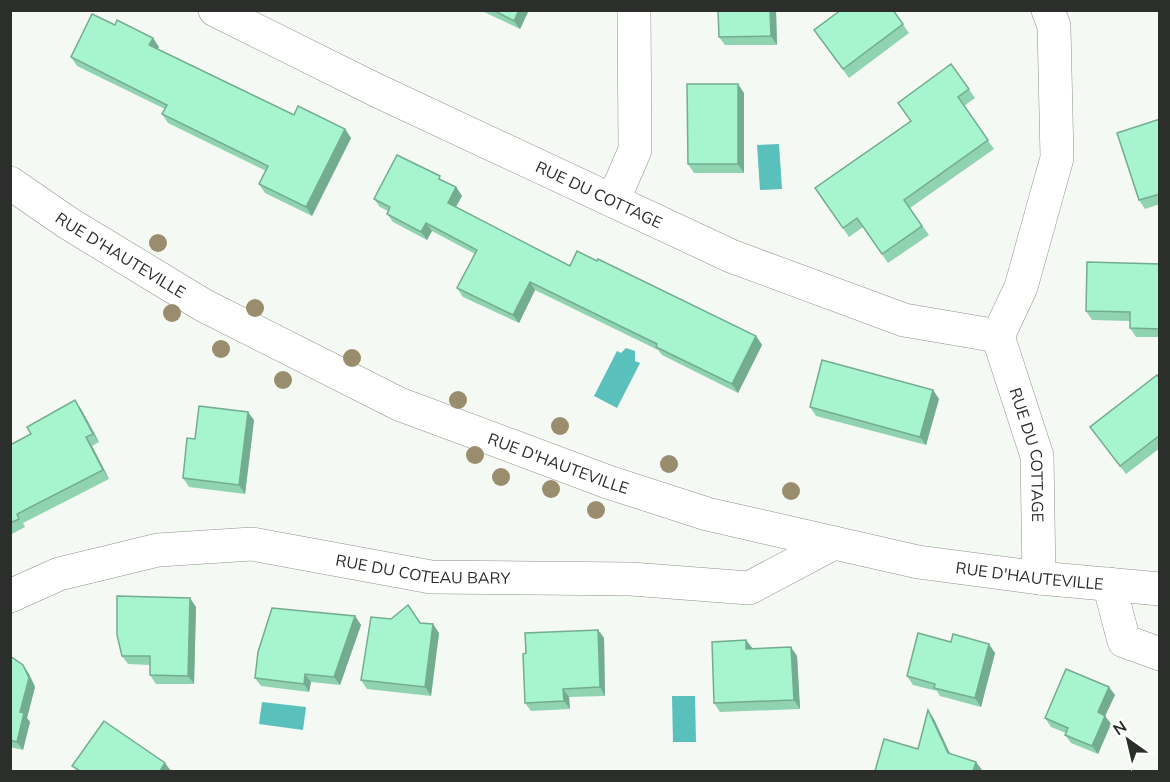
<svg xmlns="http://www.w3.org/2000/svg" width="1170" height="782" font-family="Mulish,sans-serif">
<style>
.water{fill:#5ac0bb}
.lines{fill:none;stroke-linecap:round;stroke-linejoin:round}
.street-casing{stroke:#8e928c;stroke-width:34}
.secondary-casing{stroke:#8e928c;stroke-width:34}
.street{stroke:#fff;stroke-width:33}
.secondary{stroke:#fff;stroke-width:33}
.tree{fill:#9a8d6d}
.wall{fill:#8fd3b1}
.shaded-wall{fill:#74ac90}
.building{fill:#a6f5ce;stroke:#74ac90;stroke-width:1.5}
.labels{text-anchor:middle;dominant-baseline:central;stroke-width:6;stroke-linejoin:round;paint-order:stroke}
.street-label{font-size:16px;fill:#2c2e2b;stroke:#fff}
</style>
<rect width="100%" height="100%" fill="#f5f9f3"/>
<g class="water">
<polygon points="779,144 782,189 760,190 757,145"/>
<polygon points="626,348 635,351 635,361 640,363 617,408 594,396 617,351 621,353"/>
<polygon points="672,696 695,696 696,742 673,742"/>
<polygon points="262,702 306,707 303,730 259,724"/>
</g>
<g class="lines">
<g class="street-casing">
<g id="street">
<path id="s1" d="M215 10 378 91 731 256 904 320 998 336 1037 456 1039 578"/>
<polyline points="613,201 635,150 634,10"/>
<polyline points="998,336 1021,287 1057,158 1054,26 1048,10"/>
<polyline points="1109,584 1124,641 1160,654"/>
<path id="s2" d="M10 596 59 574 158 550 252 544 431 577 631 579 749 588 834 543"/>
</g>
</g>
<g class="secondary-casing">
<g id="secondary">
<path id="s3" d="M10 183 68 223 203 305 399 404 608 482 707 514 918 562 1039 578 1160 589"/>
</g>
</g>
<use href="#street" class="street"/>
<use href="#secondary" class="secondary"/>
</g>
<g class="tree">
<circle cx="158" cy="243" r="9"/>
<circle cx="255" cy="308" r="9"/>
<circle cx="172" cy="313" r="9"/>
<circle cx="221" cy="349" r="9"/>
<circle cx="352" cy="358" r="9"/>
<circle cx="283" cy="380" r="9"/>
<circle cx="458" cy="400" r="9"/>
<circle cx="560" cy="426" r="9"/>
<circle cx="475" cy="455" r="9"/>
<circle cx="669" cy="464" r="9"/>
<circle cx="501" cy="477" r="9"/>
<circle cx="551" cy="489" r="9"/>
<circle cx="791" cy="491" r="9"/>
<circle cx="596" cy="510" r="9"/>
</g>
<g class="wall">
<polygon points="480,10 529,10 520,29"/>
<polygon points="776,10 777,45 725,45 719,37"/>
<polygon points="893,10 909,33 849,78 814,30"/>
<polygon points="159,47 158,49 294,115 345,129 351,138 312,216 265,193 259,184 266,171 168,123 162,114 165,109 77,66 71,57"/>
<polygon points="951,64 975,98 964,106 994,149 910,208 929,235 888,263 863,227 849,237 815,188 911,121"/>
<polygon points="744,93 744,173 694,173 688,164"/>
<polygon points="1160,119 1160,204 1145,209 1139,200"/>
<polygon points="443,181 456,187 462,196 456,207 570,266 597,261 756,336 762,345 738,393 662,355 658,350 535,290 519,323 463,297 457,288 475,254 432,231 427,240 393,222 387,214 388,211 380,207 374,199"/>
<polygon points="1160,264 1160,337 1136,337 1130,328 1130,321 1092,320 1086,311"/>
<polygon points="1160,379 1160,448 1126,474 1090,427"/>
<polygon points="933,390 939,399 926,445 816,416 810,407"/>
<polygon points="81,409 99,442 92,446 109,479 23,523 25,527 10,535 10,445"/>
<polygon points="254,420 245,494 189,487 183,478 195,439"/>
<polygon points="196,607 194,684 156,684 150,675 150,665 128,664 122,656"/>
<polygon points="355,616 361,625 340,685 311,682 309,692 261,686 255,678"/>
<polygon points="420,623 439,633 431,696 367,689 361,680"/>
<polygon points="598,630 604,638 605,696 569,697 570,709 531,711 525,703 526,653"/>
<polygon points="746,640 752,648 797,656 800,709 720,712 714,703"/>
<polygon points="951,642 995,653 981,707 940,696 937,691 913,685 907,676"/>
<polygon points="10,656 23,665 29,674 35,687 27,718 30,722 23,750 10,747"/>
<polygon points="1115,695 1105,716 1111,724 1098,754 1071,743 1065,735 1066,733 1051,727 1045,718"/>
</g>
<g class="shaded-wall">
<polygon points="519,10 529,10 520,29 514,21"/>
<polygon points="770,10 776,10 777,45 771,36"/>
<polygon points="153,38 159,47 155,53 149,45"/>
<polygon points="738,84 744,93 744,173 738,164"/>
<polygon points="345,129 351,138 312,216 306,207"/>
<polygon points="456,187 462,196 453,211 448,203"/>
<polygon points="426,223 432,231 427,240 421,232"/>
<polygon points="530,282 535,290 519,323 513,315"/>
<polygon points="756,336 762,345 738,393 732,384"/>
<polygon points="933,390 939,399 926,445 920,437"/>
<polygon points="75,400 81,409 99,442 93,434"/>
<polygon points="248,412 254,420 245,494 239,485"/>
<polygon points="86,437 92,446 109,479 103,470"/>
<polygon points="190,598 196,607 194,684 188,676"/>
<polygon points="355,616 361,625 340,685 334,677"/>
<polygon points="433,624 439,633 431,696 425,687"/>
<polygon points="598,630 604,638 605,696 600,687"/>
<polygon points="746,640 753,649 746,649"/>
<polygon points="989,644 995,653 981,707 975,698"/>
<polygon points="791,647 797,656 800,709 794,700"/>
<polygon points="23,665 29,674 35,687 27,718 30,722 23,750 17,742"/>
<polygon points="305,674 311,682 309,692 304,684"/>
<polygon points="1109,687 1115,695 1105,716 1111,724 1098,754 1092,746 1098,712"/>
<polygon points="563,689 569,697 570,709 564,701"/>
<polygon points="928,710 934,719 954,762 948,753"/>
<polygon points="976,762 982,770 982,771 973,771"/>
<polygon points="165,763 171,771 160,771"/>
</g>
<g class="building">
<polygon points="493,10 519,10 514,21"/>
<polygon points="718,10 770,10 771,36 719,37"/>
<polygon points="841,10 893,10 903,24 843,69 814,30"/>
<polygon points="92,14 115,25 117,20 153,38 149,45 294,115 298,106 345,129 306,207 259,184 268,166 162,114 167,105 71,57"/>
<polygon points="951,64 969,89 958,97 988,140 904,200 922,226 882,254 857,218 843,228 815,188 911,121 898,103"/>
<polygon points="687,84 738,84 738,164 688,164"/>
<polygon points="1160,119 1160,194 1139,200 1117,133"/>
<polygon points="397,155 440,176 439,179 456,187 448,203 570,266 577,251 597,261 598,259 756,336 732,384 656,347 657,344 530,282 513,315 457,288 477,250 426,223 421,232 387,214 390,207 374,199"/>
<polygon points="1087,262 1160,264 1160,329 1130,328 1130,312 1086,311"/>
<polygon points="822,360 933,390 920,437 810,407"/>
<polygon points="1157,375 1160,379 1160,435 1120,466 1090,427"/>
<polygon points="75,400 93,434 86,437 103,470 17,514 19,519 10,523 10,445 31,434 27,427"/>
<polygon points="199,406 248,412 239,485 183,478 187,438 195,439"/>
<polygon points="117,596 190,598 188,676 150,675 150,656 122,656 117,635"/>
<polygon points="408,605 420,623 433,624 425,687 361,680 371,617 391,619"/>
<polygon points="272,608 355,616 334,677 305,674 304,684 255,678 258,652"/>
<polygon points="598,630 600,687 563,689 564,701 525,703 523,654 526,653 525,633"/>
<polygon points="918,633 951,642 953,634 989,644 975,698 934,688 935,684 907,676"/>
<polygon points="746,640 746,649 791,647 794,700 714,703 712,642"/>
<polygon points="10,656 23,665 29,678 20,712 24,713 17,742 10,740"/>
<polygon points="1066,669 1109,687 1098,712 1105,716 1092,746 1065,735 1068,728 1045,718"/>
<polygon points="928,710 948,753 976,762 973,771 875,771 884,739 918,749"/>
<polygon points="104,721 165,763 160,771 80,771 72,766"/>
</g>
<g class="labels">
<g class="street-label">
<text stroke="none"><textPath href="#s1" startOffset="426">RUE DU COTTAGE</textPath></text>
<text stroke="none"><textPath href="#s3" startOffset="132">RUE D'HAUTEVILLE</textPath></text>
<text stroke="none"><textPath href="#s1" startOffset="975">RUE DU COTTAGE</textPath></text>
<text stroke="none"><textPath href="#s3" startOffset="618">RUE D'HAUTEVILLE</textPath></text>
<text stroke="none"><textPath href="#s2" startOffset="423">RUE DU COTEAU BARY</textPath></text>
<text stroke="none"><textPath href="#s3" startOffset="1104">RUE D'HAUTEVILLE</textPath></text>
</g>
</g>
<rect width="1170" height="782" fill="none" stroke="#2c2e2b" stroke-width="24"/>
<g transform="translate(1128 740) rotate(326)" stroke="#ffffff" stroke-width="4.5" paint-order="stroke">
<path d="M0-4.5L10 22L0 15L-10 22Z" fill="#2c2e2b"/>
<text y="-9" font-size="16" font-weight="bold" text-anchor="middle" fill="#2c2e2b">N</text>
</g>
</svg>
